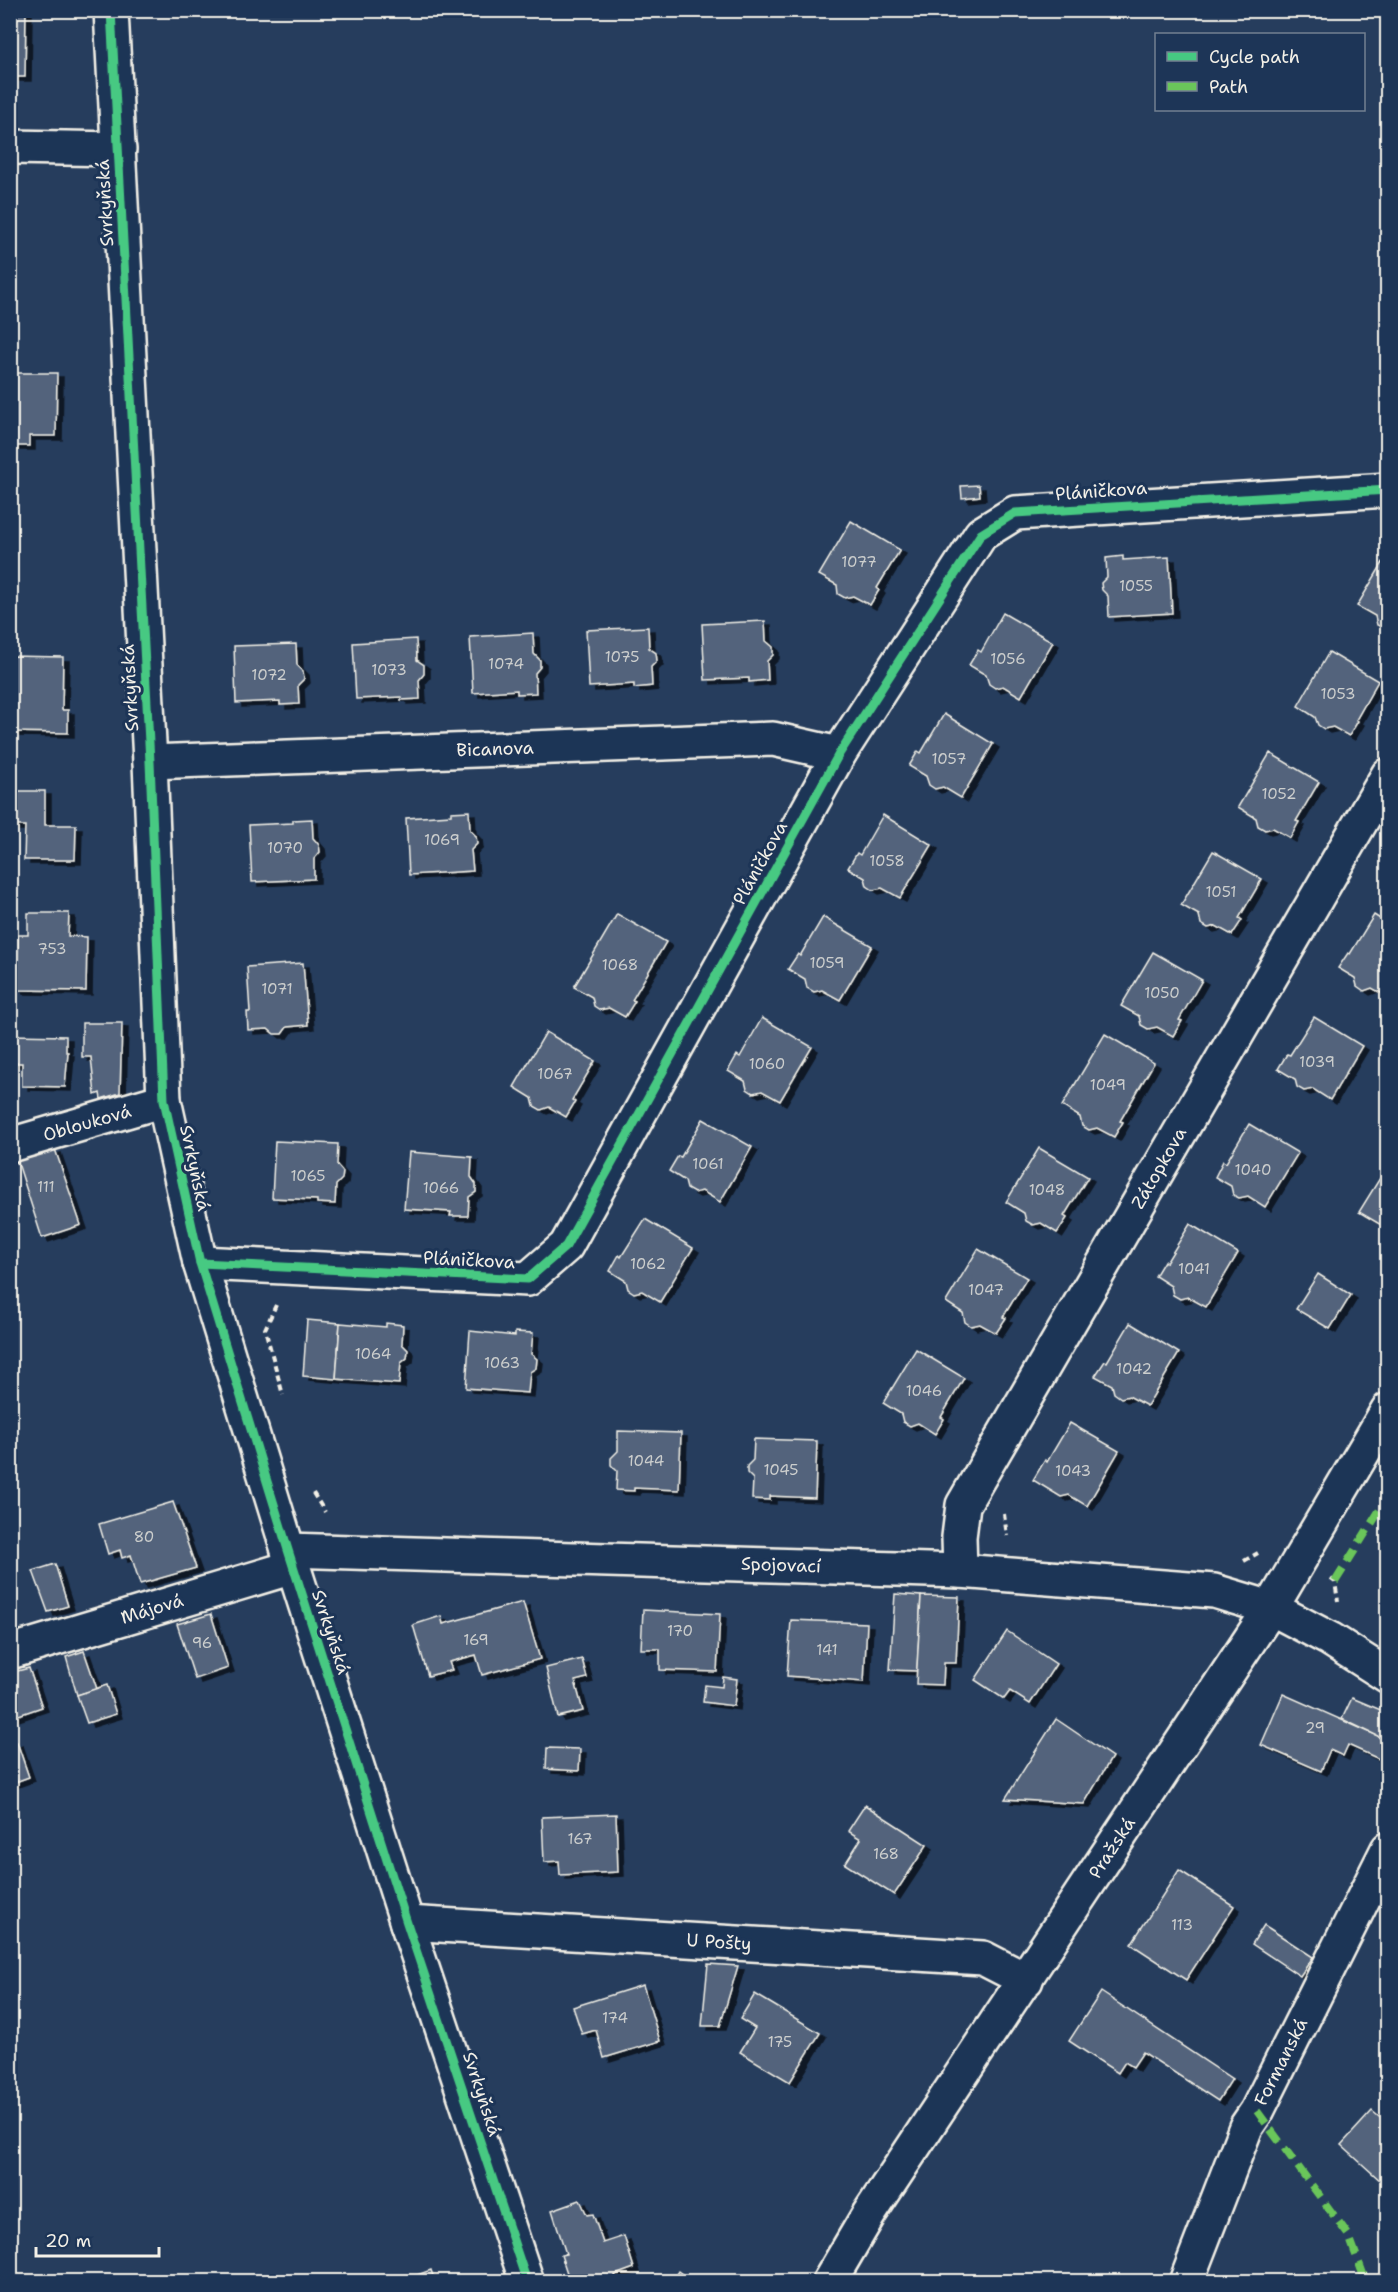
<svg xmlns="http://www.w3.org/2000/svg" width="1398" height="2292" font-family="'Shantell Sans',sans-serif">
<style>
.building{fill:#52647b;stroke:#f4f1e8;stroke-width:1.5;filter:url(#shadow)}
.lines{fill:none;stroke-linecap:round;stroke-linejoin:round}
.minor-casing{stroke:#f4f1e8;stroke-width:38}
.major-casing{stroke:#f4f1e8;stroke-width:38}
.path{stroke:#f4f1e8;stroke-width:4;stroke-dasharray:6 4.5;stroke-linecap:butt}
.minor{stroke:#1d3557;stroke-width:33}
.major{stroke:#1d3557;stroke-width:33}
.quiet{stroke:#6ac65a;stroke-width:8;stroke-dasharray:15 8;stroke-linecap:butt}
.cycleway-casing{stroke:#1d3557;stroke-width:13}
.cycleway{stroke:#46c982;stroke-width:9}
.labels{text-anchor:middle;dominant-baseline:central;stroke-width:6;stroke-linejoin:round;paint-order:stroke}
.number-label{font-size:15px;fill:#cccecd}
.street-label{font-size:18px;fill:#f4f1e8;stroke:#1d3557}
</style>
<defs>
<filter id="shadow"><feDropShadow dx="6" dy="4" stdDeviation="0" flood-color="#0009"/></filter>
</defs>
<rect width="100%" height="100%" fill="#263d5d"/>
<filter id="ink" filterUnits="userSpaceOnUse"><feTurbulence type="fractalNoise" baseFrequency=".0167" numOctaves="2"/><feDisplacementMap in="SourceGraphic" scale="12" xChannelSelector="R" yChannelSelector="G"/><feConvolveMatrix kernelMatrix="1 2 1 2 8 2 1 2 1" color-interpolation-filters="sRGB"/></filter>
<g filter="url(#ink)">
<g class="building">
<polygon points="10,10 26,10 25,77 10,77"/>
<polygon points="10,373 57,373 56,436 29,436 29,446 10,446"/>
<polygon points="979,485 980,496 962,498 961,486"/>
<polygon points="851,521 900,550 877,588 879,590 870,605 853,596 845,598 838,594 837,585 819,575"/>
<polygon points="1388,554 1388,628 1384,628 1377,625 1375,616 1357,606"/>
<polygon points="1123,556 1123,560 1169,557 1172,613 1109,617 1108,596 1102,590 1101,583 1107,577 1106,558"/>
<polygon points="1003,613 1053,642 1021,697 1003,686 995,688 989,684 986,675 969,665 978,650 981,652"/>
<polygon points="765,621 766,641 773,647 773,655 767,661 768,680 749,682 749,678 705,680 702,624"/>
<polygon points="648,627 649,648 656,653 657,661 651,667 652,686 634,688 634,684 589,687 586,630"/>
<polygon points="533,633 534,654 540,660 540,667 535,673 536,693 517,694 517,690 473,693 470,637"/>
<polygon points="416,639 417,660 424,665 424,674 419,680 420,699 401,700 401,697 356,699 353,643"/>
<polygon points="296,644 297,665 303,671 304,679 298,685 299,704 280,705 280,701 236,703 234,646"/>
<polygon points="1329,652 1378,681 1356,720 1358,721 1349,736 1333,727 1324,729 1318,725 1315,717 1298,706"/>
<polygon points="10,656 63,657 62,710 68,710 68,733 10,732"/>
<polygon points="944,714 993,744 961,798 943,787 935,789 929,785 926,776 909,766 918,751 921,753"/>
<polygon points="1270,753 1319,782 1296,821 1299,822 1290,838 1273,828 1265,830 1258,826 1256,818 1238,807"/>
<polygon points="10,791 45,791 45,825 76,825 75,860 24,860 25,826 10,826"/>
<polygon points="469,811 470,830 476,836 477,844 471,850 473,871 409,875 406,818 451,815 451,812"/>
<polygon points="883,815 932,845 900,898 882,888 873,890 867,886 865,878 848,868 857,853 860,855"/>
<polygon points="312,819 313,838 319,845 320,852 314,859 314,879 252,882 249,825 293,823 293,820"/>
<polygon points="1213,851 1262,879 1239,918 1242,920 1232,935 1216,926 1208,928 1201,924 1199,915 1181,905"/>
<polygon points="28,913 69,913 68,936 87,937 86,991 17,990 18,935 28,935"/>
<polygon points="617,914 666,942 632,1000 635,1001 625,1017 609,1008 600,1010 594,1006 592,997 574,987"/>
<polygon points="1374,915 1388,924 1388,997 1372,988 1364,991 1357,986 1355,978 1338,968 1348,953 1350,954"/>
<polygon points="823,917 872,946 840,1000 822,990 814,992 807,988 805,979 788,969 798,954 800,956"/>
<polygon points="1153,952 1202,980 1179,1020 1182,1021 1173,1036 1157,1027 1148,1029 1141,1025 1139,1016 1121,1006"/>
<polygon points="303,963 308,1025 287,1027 282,1034 274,1034 268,1029 248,1030 247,1012 250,1012 247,967"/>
<polygon points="1314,1017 1362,1046 1330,1100 1313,1089 1304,1091 1297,1087 1295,1079 1278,1069 1287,1054 1290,1055"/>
<polygon points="762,1018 812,1047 780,1101 762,1091 753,1093 747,1089 745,1081 728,1071 737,1055 740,1057"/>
<polygon points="82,1023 122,1023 120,1093 101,1099 100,1093 95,1095 91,1057 82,1057"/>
<polygon points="546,1032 595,1061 572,1100 575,1102 566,1117 549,1107 541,1110 534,1106 532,1098 514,1087"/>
<polygon points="1105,1034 1154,1063 1120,1121 1123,1122 1114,1137 1097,1128 1089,1130 1082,1126 1080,1117 1062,1106"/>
<polygon points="10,1035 66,1036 66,1052 68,1052 65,1087 22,1086 22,1063 10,1063"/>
<polygon points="703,1119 752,1147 720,1202 702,1191 694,1193 687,1189 685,1181 669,1171 678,1156 681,1157"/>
<polygon points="1249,1124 1298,1153 1265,1207 1248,1196 1239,1198 1233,1195 1231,1186 1215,1177 1223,1161 1226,1163"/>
<polygon points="275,1141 338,1144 337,1165 343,1172 342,1179 336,1185 335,1204 317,1203 317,1200 272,1198"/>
<polygon points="1039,1148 1088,1177 1064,1216 1067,1218 1057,1233 1041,1223 1033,1225 1026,1221 1024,1213 1006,1202"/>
<polygon points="55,1149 81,1225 42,1238 17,1160"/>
<polygon points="409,1152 472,1157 471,1177 476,1184 476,1192 469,1197 468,1216 450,1216 451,1212 404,1209"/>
<polygon points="1380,1178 1388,1183 1388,1229 1359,1212"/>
<polygon points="645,1219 693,1248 660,1302 642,1291 634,1293 628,1289 626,1281 610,1271 619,1255 621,1257"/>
<polygon points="1190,1224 1238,1253 1206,1307 1188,1297 1180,1299 1173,1295 1171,1286 1155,1276 1164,1261 1166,1263"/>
<polygon points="978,1249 1027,1278 1003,1317 1006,1318 996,1333 980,1324 971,1326 965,1322 963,1313 946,1302"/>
<polygon points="1318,1274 1351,1295 1330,1329 1296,1309"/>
<polygon points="307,1320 340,1323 336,1379 303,1376"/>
<polygon points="340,1323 386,1327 386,1323 403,1325 402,1344 408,1350 407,1358 401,1363 399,1384 336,1379"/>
<polygon points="1130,1323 1179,1353 1147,1406 1129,1396 1121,1398 1114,1393 1112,1385 1095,1376 1105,1361 1107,1362"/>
<polygon points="470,1331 515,1336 515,1332 533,1333 531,1354 537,1359 536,1368 530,1372 528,1393 466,1388"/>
<polygon points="916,1349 964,1378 941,1417 944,1419 935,1434 918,1423 910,1426 903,1422 901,1414 883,1403"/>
<polygon points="1070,1423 1119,1451 1087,1506 1069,1495 1061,1497 1033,1480 1045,1460 1047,1462"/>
<polygon points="618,1431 681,1433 679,1490 634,1488 634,1491 616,1490 617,1471 611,1465 611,1458 618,1451"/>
<polygon points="754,1439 817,1441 815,1498 770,1496 770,1500 752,1499 753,1479 747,1473 747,1466 753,1460"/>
<polygon points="173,1502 196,1568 140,1584 131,1555 122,1558 120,1550 108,1554 99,1524"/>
<polygon points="55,1564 68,1606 48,1612 33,1571"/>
<polygon points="895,1594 921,1596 917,1671 890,1670"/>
<polygon points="921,1596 959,1597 956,1663 944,1663 943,1685 916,1684"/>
<polygon points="523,1602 540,1659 482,1675 476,1655 449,1662 452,1670 428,1676 413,1625 441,1616 443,1624"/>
<polygon points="643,1610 720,1614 717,1672 660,1670 660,1649 641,1649"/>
<polygon points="211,1614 228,1668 195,1679 177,1624"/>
<polygon points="791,1620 867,1623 864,1682 787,1676"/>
<polygon points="1007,1631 1056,1664 1030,1704 1010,1691 1004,1699 975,1680"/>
<polygon points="84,1651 97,1689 77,1695 66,1657"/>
<polygon points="582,1659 587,1678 575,1681 583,1711 558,1717 546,1668"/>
<polygon points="29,1668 42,1707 10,1718 10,1673"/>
<polygon points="723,1677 737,1679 734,1706 703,1702 705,1685 722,1687"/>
<polygon points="107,1685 116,1714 87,1723 77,1695"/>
<polygon points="1283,1694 1378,1736 1388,1747 1388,1763 1348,1745 1343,1756 1330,1750 1321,1771 1261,1745"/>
<polygon points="1352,1698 1388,1713 1388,1747 1378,1736 1342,1719"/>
<polygon points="1056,1719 1112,1757 1084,1804 1005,1799"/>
<polygon points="17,1742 29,1777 10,1784 10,1744"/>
<polygon points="547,1748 580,1749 579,1771 546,1769"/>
<polygon points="865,1805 927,1845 894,1895 845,1864 861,1839 848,1831"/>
<polygon points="616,1814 618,1872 560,1875 559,1861 544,1862 542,1817"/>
<polygon points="1179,1870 1234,1906 1186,1980 1131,1944"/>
<polygon points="1264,1925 1313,1957 1300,1976 1252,1944"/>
<polygon points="708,1964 738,1966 720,2026 702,2026"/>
<polygon points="643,1985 660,2041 604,2058 596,2030 582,2034 573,2007"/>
<polygon points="1101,1992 1232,2079 1218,2101 1143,2052 1133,2067 1125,2062 1118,2073 1069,2041"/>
<polygon points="755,1994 820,2033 790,2082 740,2052 755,2028 740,2019"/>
<polygon points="1372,2111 1384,2121 1388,2117 1388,2176 1382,2182 1341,2145"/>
<polygon points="580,2200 587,2215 593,2214 603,2243 624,2236 634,2268 615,2275 617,2282 570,2282 561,2255 566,2254 552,2210"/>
<polygon points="431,2270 435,2282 398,2282"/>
<polygon points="679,2271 694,2282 672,2282"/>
</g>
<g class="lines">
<g class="minor-casing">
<g id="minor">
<polyline points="111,10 150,762 164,1100 200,1263 288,1550 407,1923 527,2282"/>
<polyline points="10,147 119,149"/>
<polyline points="150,762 773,739 839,754"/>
<polyline points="10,1145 164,1100"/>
<polyline points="200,1263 528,1279 566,1246 839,754 981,534 1015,513 1388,490"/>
<polyline points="288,1550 960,1571 1214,1591 1271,1608 1330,1639 1388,1676"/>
<polyline points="960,1571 959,1537 963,1505 1388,775"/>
<polyline points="10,1652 293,1567"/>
<polyline points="407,1923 983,1958 1026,1980"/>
<polyline points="1186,2282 1246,2127 1257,2111 1388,1849"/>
</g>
</g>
<g class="major-casing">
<polyline id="major" points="829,2282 869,2214 1271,1608 1388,1410"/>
</g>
<g class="path">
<polyline points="276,1305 265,1329 283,1395"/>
<polyline points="313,1493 325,1512"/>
<polyline points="1004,1514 1007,1536"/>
<polyline points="1244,1561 1258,1553"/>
<polyline points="1331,1579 1335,1582 1338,1601"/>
</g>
<use href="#minor" class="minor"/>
<use href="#major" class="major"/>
<g class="quiet">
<polyline points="1335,1582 1388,1497"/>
<polyline points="1257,2111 1349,2236 1366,2282"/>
</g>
<g class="cycleway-casing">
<g id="cycleway">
<polyline points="111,10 150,762 164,1100 200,1263 288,1550 407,1923 527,2282"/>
<polyline points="200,1263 528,1279 566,1246 839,754 981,534 1015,513 1388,490"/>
</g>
</g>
<use href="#cycleway" class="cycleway"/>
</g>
</g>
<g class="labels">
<g class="number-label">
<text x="859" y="562">1077</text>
<text x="1136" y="586">1055</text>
<text x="622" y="657">1075</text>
<text x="1008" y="659">1056</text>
<text x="506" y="664">1074</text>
<text x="389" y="670">1073</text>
<text x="269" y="675">1072</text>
<text x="1338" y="694">1053</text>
<text x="949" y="759">1057</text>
<text x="1279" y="794">1052</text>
<text x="442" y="840">1069</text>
<text x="285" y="848">1070</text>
<text x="887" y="861">1058</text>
<text x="1221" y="892">1051</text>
<text x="52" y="949">753</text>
<text x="827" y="963">1059</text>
<text x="620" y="965">1068</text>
<text x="277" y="989">1071</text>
<text x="1162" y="993">1050</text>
<text x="1317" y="1062">1039</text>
<text x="767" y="1064">1060</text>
<text x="555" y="1074">1067</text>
<text x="1108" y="1085">1049</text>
<text x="708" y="1164">1061</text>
<text x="1253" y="1170">1040</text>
<text x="308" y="1176">1065</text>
<text x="46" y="1187">111</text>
<text x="441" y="1188">1066</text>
<text x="1047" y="1190">1048</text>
<text x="648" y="1264">1062</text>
<text x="1194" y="1269">1041</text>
<text x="986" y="1290">1047</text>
<text x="373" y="1354">1064</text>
<text x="502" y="1363">1063</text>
<text x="1134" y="1369">1042</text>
<text x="924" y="1391">1046</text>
<text x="646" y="1461">1044</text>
<text x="781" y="1470">1045</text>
<text x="1073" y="1471">1043</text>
<text x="144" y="1537">80</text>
<text x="680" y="1631">170</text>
<text x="476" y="1640">169</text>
<text x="202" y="1643">96</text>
<text x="827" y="1650">141</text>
<text x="1315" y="1728">29</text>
<text x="580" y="1839">167</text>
<text x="886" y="1854">168</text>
<text x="1182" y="1925">113</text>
<text x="615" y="2018">174</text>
<text x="780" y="2042">175</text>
</g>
<g class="street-label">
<text transform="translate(105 203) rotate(-93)">Svrkyňská</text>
<text transform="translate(1101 491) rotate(-4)">Pláničkova</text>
<text transform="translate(130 688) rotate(-93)">Svrkyňská</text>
<text transform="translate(495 749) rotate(-2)">Bicanova</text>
<text transform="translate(760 863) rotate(-61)">Pláničkova</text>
<text transform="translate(87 1123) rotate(-16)">Oblouková</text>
<text transform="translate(195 1168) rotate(78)">Svrkyňská</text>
<text transform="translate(1159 1168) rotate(-60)">Zátopkova</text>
<text transform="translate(469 1260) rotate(3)">Pláničkova</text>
<text transform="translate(781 1565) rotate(2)">Spojovací</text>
<text transform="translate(152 1609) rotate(-17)">Májová</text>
<text transform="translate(331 1632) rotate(72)">Svrkyňská</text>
<text transform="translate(1112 1848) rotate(-57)">Pražská</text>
<text transform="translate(719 1942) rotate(4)">U Pošty</text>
<text transform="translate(1281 2062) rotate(-63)">Formanská</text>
<text transform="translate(482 2094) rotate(72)">Svrkyňská</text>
</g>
</g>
<rect width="1398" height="2292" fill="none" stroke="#1d3557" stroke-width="36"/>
<rect x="18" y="18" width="1362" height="2256" fill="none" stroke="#f4f1e8" stroke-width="2" filter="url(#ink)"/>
<rect x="1155" y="33" width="210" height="78" fill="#1d3557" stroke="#738091" stroke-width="1.5"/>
<rect x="1167" y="52" width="30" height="9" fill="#46c982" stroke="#738091" stroke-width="1.5"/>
<text x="1209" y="63" font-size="18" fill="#f4f1e8">Cycle path</text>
<rect x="1167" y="82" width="30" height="9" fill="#6ac65a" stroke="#738091" stroke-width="1.5"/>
<text x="1209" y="93" font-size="18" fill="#f4f1e8">Path</text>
<path d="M36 2247v9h123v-9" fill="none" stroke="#f4f1e8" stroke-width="3"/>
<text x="45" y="2247" font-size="18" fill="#f4f1e8" stroke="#1d3557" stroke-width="4.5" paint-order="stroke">20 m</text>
</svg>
